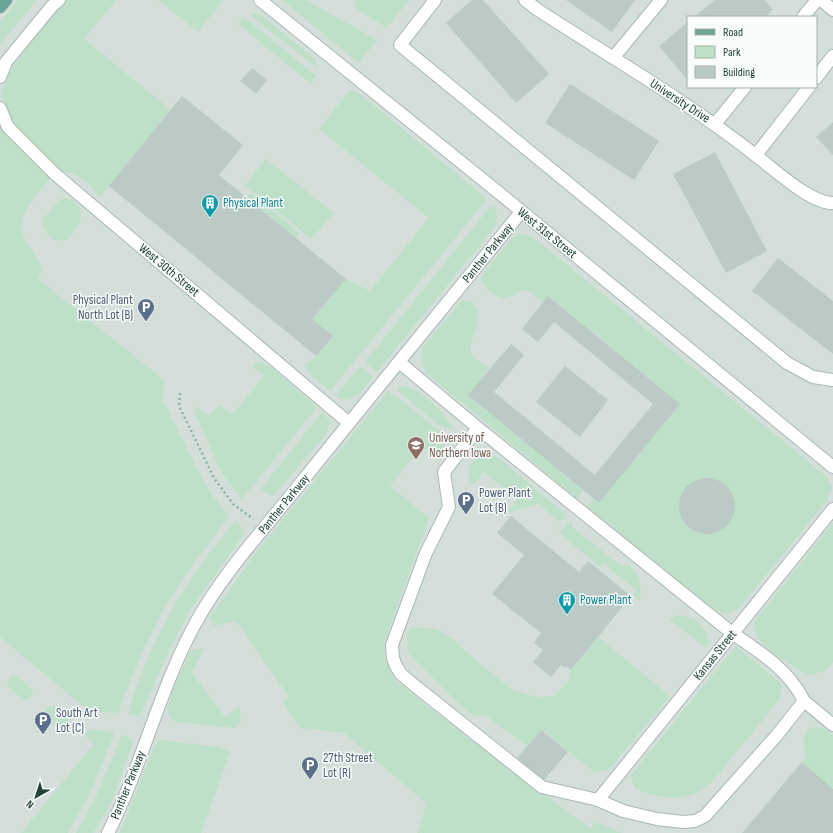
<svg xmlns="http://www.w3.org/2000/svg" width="833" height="833" font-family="'Sofia Sans Condensed',sans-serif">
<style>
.built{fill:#d4dfda;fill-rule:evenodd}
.green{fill:#bfe0c8}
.building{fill:#bbcac4}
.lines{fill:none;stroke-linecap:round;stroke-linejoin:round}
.minor-casing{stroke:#a8b8b2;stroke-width:14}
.major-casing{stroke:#c2cac8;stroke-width:14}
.path{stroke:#86b3a5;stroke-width:2.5;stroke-dasharray:2 3;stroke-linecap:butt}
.minor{stroke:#fff;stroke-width:12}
.major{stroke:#6aa596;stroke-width:12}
.labels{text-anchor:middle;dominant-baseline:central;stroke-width:3;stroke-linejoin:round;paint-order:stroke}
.street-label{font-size:13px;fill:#24423a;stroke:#f7fbf9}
.culture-label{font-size:13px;fill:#0d838f;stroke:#f7fbf9;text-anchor:start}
.service-label{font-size:13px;fill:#4e5e75;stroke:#f7fbf9;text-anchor:start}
.education-label{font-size:13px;fill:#785e54;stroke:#f7fbf9;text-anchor:start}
</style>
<rect width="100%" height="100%" fill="#e6efeb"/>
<path class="built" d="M0 0H833V833H0ZM688 17H816V87H688Z"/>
<g class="green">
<polygon points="18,0 37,0 0,44 0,22"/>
<path d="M64 0H116L84 39 171 110 100 197C90 185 79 172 63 172L13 122 1 93 13 66Z"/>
<polygon points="158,0 218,0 222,2 198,32"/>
<polygon points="282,0 306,0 377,40 359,63"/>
<polygon points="355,0 409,0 387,28 355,8"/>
<polygon points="252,14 260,14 315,59 317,68 252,17"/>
<polygon points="244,17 316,76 311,84 238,24"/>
<polygon points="350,90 354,91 370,102 487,199 330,391 311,375 304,365 316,356 332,335 312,319 346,279 370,291 429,218 319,129"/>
<path d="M0 120 13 140 50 178C37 195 13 217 25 240 32 253 39 257 42 272L38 279 164 380 163 401 201 477 213 496 229 516C210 543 189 568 172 596 149 633 133 673 118 713L100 712 84 707 0 637Z"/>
<polygon points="266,159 334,213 311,239 245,185"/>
<polygon points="251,193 299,233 296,238 247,198"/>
<path d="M60 199H72C89 215 79 224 68 239 53 245 45 235 42 220Z"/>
<path d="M494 206C498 214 498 219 494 228L377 372 365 362 490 207Z"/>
<polygon points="519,234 526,235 538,241 827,477 832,488 827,501 738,609 726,614 715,610 587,507 594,498 599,503 680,404 549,296 543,303 531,292 522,290 510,297 501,299 486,289 480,278 510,240"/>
<path d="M462 300 473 302C488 322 464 342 472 355 476 360 485 365 490 368L468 395 584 490 577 499 425 372 422 361V348Z"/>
<polygon points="258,361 272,368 316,406 314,411 242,499 222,474 194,411 197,407 208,416 220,405 232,415 264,376 252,366"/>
<polygon points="361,366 373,377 360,393 349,400 337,397 340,389"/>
<path d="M401 386C419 386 447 415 454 430L438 425 396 389Z"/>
<path d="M388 391C410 405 428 424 450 438L442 449 437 451 421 448 390 486 429 518 384 643 386 661 395 680 464 735 590 828 597 822 622 833H417L427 804 344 733 301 728 292 717 283 701 289 697 236 621 214 626 209 618 258 550Z"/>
<polygon points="323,413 330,422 326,434 273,496 260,490 318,417"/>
<polygon points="481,455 490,455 499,458 565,514 565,518 560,522 538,504 509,512 509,510 517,499 484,472 475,483 471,483 468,476 470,465"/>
<path d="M572 519V527L621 566 629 565C641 576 641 585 640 601L633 595 637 591 603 563 600 567 559 533Z"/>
<path d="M236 520 245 533 192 607 174 640 141 714 137 716 128 714C148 642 187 577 236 520Z"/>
<path d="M833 523V662L826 670 809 675C793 666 747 644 755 621Z"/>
<path d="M677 615C696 617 707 625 709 644L706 648 669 619Z"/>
<polygon points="411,627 436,629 453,639 479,663 513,690 535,697 553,696 568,682 571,670 598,637 670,696 614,764 607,770 596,773 541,730 527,746 485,715 475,716 464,709 408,653 407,634"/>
<path d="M736 646 782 684 779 700C764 719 748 738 732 757 723 768 713 784 700 791 680 802 655 798 635 788L630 776Z"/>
<path d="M204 648 192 673 225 717 239 707 241 721 235 728 176 722C171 718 167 715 168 709 169 691 184 666 191 650Z"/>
<polygon points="12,675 17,676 32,689 33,694 28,699 23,699 8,687 7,681"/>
<polygon points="49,706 54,706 69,719 69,725 65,730 60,730 45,718 44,712"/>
<path d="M811 727 824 728 833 735V789L802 762 806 755C802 742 802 737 811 727Z"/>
<polygon points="91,729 112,732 114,734 91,791 68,833 21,833 94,744 86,737 86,733"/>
<polygon points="122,735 128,736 133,742 111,804 93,833 76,833 95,799"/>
<polygon points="160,740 218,747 230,752 201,833 120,833 154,747"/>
</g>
<g class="building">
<polygon points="472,0 483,0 549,74 516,103 446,23"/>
<polygon points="566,0 635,0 612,32"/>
<polygon points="715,0 765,0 773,10 765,17 694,17"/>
<polygon points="688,22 688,81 659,46"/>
<polygon points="252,68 267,80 256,94 240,81"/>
<polygon points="570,84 659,141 634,180 545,123"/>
<polygon points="182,96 243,145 219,175 346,279 312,319 333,336 316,356 109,186"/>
<polygon points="833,122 833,155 816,137"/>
<polygon points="715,152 767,251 726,273 673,174"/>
<polygon points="778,258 833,301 833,354 752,291"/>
<polygon points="548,296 680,404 599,503 468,395 511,344 524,355 494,392 595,475 653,404 554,322 538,342 522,329"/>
<polygon points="565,366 608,400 580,437 536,402"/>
<circle cx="707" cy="506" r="28"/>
<polygon points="511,516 579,572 588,561 631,596 571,670 566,666 564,668 561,665 551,677 533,662 543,650 534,643 541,633 492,594 524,555 497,533"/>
<polygon points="541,730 568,752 544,780 517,758"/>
<polygon points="802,762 833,789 833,833 742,833"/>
</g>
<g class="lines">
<g class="minor-casing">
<g id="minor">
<polyline points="260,0 498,192 833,467"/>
<polyline points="435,0 400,45 787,363 813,377 833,380"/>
<path d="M525 0 538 10C612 58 690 103 759 158 776 171 812 204 833 203"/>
<polyline points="821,0 833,10"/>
<polyline points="803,17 817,0"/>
<polyline points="613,58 661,0"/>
<polyline points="0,77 6,62 52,6 59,0"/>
<polyline points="816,78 833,56"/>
<polyline points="0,108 8,127 55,174 349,423"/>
<polyline points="715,124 745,87"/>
<polyline points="756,155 809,87"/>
<path d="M399 362 478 428 732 633C759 651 790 671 804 701L777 735 705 816 695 821 683 822 657 819 623 811 598 800 542 787 414 685 401 674 396 666 393 658 392 645 426 553 449 507 444 472 478 428"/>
<polyline points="804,701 833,725"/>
<polyline points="598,800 833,509"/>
<path d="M108 833C142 766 159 690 195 624 224 571 267 526 304 479 376 389 449 301 521 212"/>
</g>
</g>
<g class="major-casing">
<polyline id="major" points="0,7 6,0"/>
</g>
<polyline class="path" points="180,393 179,406 214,478 233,504 253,519"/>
<use href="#minor" class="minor"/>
<use href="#major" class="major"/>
</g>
<defs>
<g id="building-pin" transform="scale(0.9)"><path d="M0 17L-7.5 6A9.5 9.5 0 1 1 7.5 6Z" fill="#0f9aa8" stroke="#f7fbf9"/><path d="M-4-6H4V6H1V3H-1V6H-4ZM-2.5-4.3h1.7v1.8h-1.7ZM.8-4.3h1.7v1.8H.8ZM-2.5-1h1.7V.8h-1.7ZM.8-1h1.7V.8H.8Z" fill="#fff"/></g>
<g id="parking-pin" transform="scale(0.9)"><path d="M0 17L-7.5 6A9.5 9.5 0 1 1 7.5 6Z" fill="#5c6f8a" stroke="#f7fbf9"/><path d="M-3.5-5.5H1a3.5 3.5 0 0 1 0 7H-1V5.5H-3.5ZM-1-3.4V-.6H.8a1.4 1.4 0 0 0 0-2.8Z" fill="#fff"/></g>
<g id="university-pin" transform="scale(0.9)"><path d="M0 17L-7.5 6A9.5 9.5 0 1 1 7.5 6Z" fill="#8d6e63" stroke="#f7fbf9"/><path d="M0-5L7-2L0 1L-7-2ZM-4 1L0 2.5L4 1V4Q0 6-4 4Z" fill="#fff"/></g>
</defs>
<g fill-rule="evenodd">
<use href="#building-pin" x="210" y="203"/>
<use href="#parking-pin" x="146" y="307"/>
<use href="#university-pin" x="416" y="445"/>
<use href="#parking-pin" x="466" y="500"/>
<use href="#building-pin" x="567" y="600"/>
<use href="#parking-pin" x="43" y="720"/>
<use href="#parking-pin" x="310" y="765"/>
</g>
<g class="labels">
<g class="street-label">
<text transform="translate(680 101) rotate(33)">University Drive</text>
<text transform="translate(547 233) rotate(39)">West 31st Street</text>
<text transform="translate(488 253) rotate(-51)">Panther Parkway</text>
<text transform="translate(169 270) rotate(40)">West 30th Street</text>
<text transform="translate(284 504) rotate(-51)">Panther Parkway</text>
<text transform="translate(715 655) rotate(-51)">Kansas Street</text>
<text transform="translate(128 785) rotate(-68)">Panther Parkway</text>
</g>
<g class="culture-label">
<text x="223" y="203">Physical Plant</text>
<text x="580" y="600">Power Plant</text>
</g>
<g class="service-label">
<text x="133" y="300" text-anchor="end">Physical Plant<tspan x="133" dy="15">North Lot (B)</tspan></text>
<text x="479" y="493">Power Plant<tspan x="479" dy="15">Lot (B)</tspan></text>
<text x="56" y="713">South Art<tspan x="56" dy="15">Lot (C)</tspan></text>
<text x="323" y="758">27th Street<tspan x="323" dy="15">Lot (R)</tspan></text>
</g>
<g class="education-label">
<text x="429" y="438">University of<tspan x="429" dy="15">Northern Iowa</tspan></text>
</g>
</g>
<rect x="687" y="16" width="130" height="72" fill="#f7fbf9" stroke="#a3b1ad"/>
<rect x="695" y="29" width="20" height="6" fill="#6aa596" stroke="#a3b1ad"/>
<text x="723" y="36" font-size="12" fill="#24423a">Road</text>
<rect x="695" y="46" width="20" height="12" fill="#bfe0c8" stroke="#a3b1ad"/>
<text x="723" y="56" font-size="12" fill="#24423a">Park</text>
<rect x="695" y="66" width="20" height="12" fill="#bbcac4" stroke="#a3b1ad"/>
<text x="723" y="76" font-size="12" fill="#24423a">Building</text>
<g transform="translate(36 797) rotate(219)" stroke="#f7fbf9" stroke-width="3" paint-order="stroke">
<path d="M0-3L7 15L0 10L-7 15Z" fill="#24423a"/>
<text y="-6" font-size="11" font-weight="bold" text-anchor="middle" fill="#24423a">N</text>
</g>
</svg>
